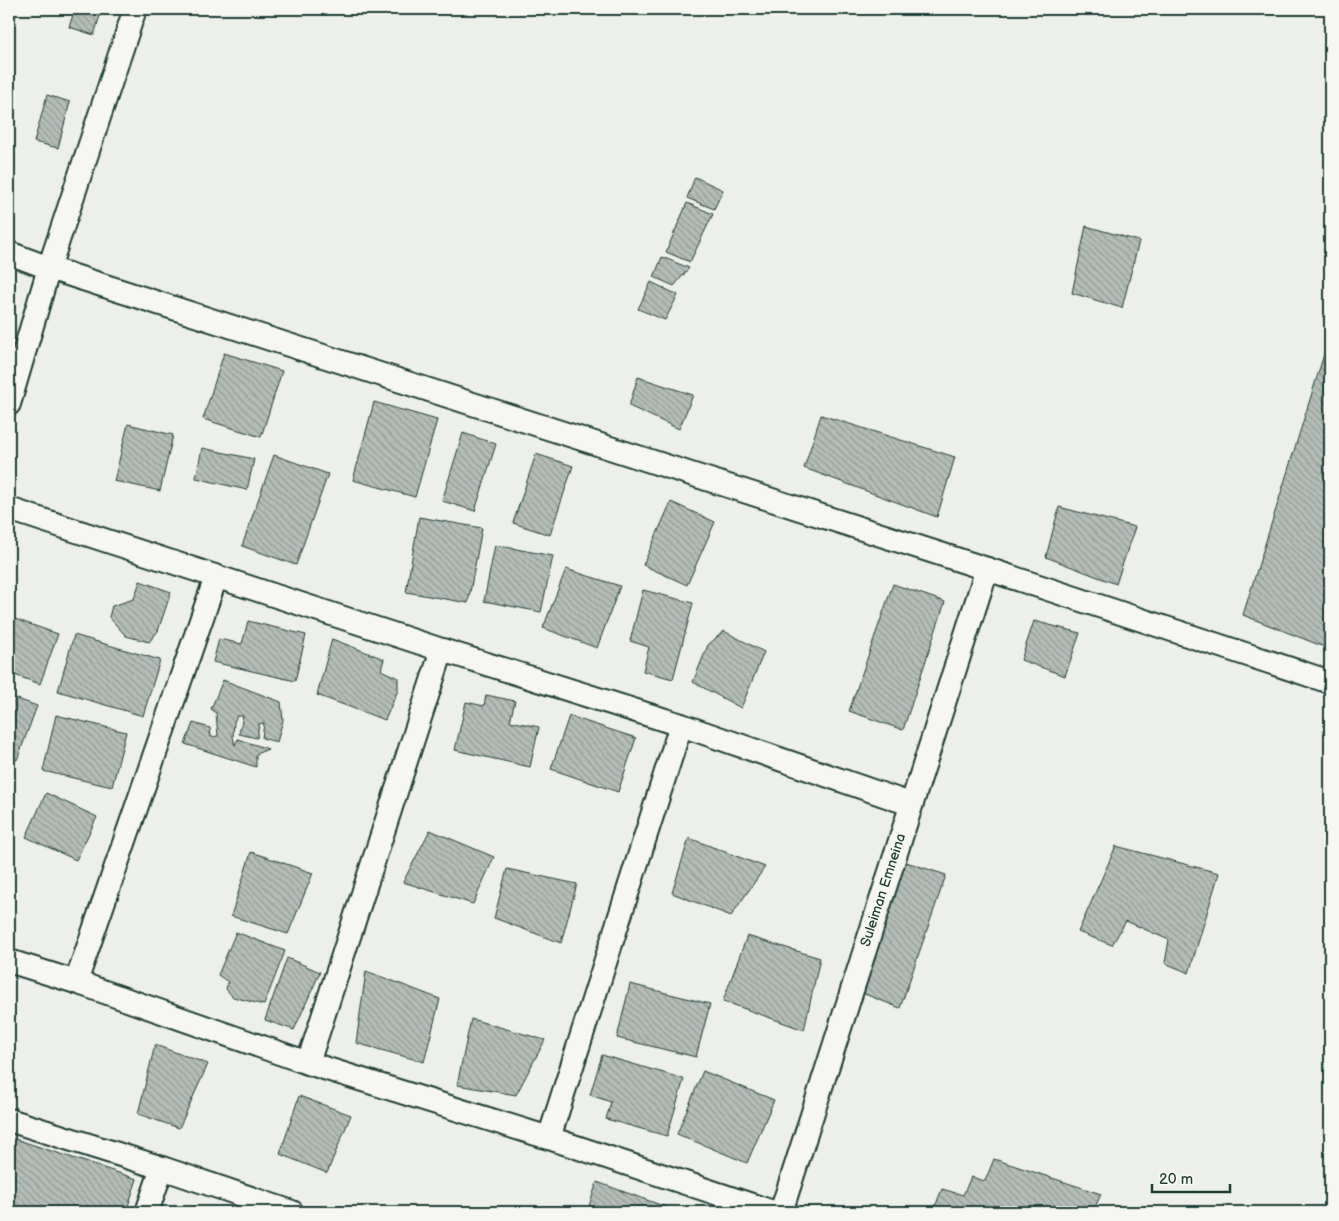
<svg xmlns="http://www.w3.org/2000/svg" width="1339" height="1221" font-family="'Balsamiq Sans',sans-serif">
<style>
.building{fill:url(#building-back-hatch);stroke:#1f3d34}
.lines{fill:none;stroke-linecap:round;stroke-linejoin:round}
.street-casing{stroke:#1f3d34;stroke-width:26}
.street{stroke:#f6f6f2;stroke-width:22}
.labels{text-anchor:middle;dominant-baseline:central;stroke-width:4;stroke-linejoin:round;paint-order:stroke}
.street-label{font-size:14px;fill:#1f3d34;stroke:#f6f6f2}
</style>
<defs>
<pattern id="building-back-hatch" width="6" height="6" patternUnits="userSpaceOnUse" patternTransform="scale(1.25)"><rect width="6" height="6" fill="#b4bdb8"/><path d="M-1 5l2 2M0 0l6 6M5-1l2 2" fill="none" stroke="#929b96"/></pattern>
</defs>
<rect width="100%" height="100%" fill="#edefea"/>
<filter id="ink" filterUnits="userSpaceOnUse"><feTurbulence type="fractalNoise" baseFrequency=".02" numOctaves="2"/><feDisplacementMap in="SourceGraphic" scale="10" xChannelSelector="R" yChannelSelector="G"/><feConvolveMatrix kernelMatrix="1 2 1 2 8 2 1 2 1" color-interpolation-filters="sRGB"/></filter>
<g filter="url(#ink)">
<g class="building">
<polygon points="75,9 102,9 94,35 69,27"/>
<polygon points="47,95 70,102 58,148 34,142"/>
<polygon points="695,177 723,190 714,209 687,198"/>
<polygon points="687,203 713,214 690,262 666,252"/>
<polygon points="1086,226 1139,241 1122,308 1072,293"/>
<polygon points="662,257 689,268 674,286 654,277"/>
<polygon points="651,282 678,295 665,320 638,309"/>
<polygon points="1330,335 1330,637 1327,648 1243,615"/>
<polygon points="224,353 282,371 261,437 203,419"/>
<polygon points="638,377 693,395 679,429 629,406"/>
<polygon points="374,402 437,420 415,497 353,480"/>
<polygon points="821,415 955,457 937,517 804,468"/>
<polygon points="128,424 173,435 160,491 114,481"/>
<polygon points="463,433 496,444 475,511 442,501"/>
<polygon points="202,448 254,459 247,490 196,478"/>
<polygon points="536,454 573,466 550,535 513,523"/>
<polygon points="274,455 328,474 296,565 242,546"/>
<polygon points="671,502 715,522 687,585 643,565"/>
<polygon points="1059,507 1135,527 1116,584 1046,557"/>
<polygon points="419,517 482,528 468,603 406,592"/>
<polygon points="495,545 553,556 541,612 484,601"/>
<polygon points="566,569 620,586 597,648 543,628"/>
<polygon points="140,581 171,592 158,631 149,642 126,636 109,617 112,606 134,599"/>
<polygon points="893,584 945,602 903,730 849,711"/>
<polygon points="643,590 693,603 673,679 643,671 649,647 630,641"/>
<polygon points="9,617 58,634 40,684 9,673"/>
<polygon points="248,621 306,635 295,681 213,662 219,639 242,644"/>
<polygon points="1034,621 1080,633 1065,676 1021,660"/>
<polygon points="724,631 764,652 741,708 693,682 708,645"/>
<polygon points="74,635 160,660 143,716 58,691"/>
<polygon points="332,639 384,659 381,670 398,678 398,690 385,720 317,695"/>
<polygon points="223,680 281,702 283,720 277,742 262,738 264,723 259,724 257,738 239,734 243,716 237,716 234,722 233,737 235,745 238,739 268,749 256,754 256,767 185,744 193,723 210,728 211,737 218,736 216,713 211,709"/>
<polygon points="486,695 515,701 510,721 539,727 530,767 455,750 466,702 484,706"/>
<polygon points="9,696 37,706 17,760 9,757"/>
<polygon points="56,715 126,732 112,787 43,771"/>
<polygon points="569,716 636,738 618,792 551,769"/>
<polygon points="46,793 97,817 76,860 26,837"/>
<polygon points="430,830 494,857 473,904 403,882"/>
<polygon points="689,838 765,867 731,916 672,893"/>
<polygon points="1116,846 1219,873 1189,973 1165,963 1169,940 1126,921 1112,945 1078,932"/>
<polygon points="251,852 313,873 288,934 231,916"/>
<polygon points="894,858 946,875 900,1008 852,989"/>
<polygon points="507,869 577,884 561,943 494,918"/>
<polygon points="236,932 285,951 264,1005 233,997 226,989 228,982 218,975"/>
<polygon points="747,936 820,958 804,1030 723,1001"/>
<polygon points="287,958 320,972 294,1030 265,1020"/>
<polygon points="366,971 440,999 424,1062 356,1043"/>
<polygon points="630,984 710,1004 696,1057 617,1038"/>
<polygon points="471,1019 545,1040 516,1095 457,1085"/>
<polygon points="155,1045 208,1064 179,1128 138,1114"/>
<polygon points="602,1055 684,1079 667,1136 606,1119 611,1102 590,1095"/>
<polygon points="703,1071 774,1100 747,1163 677,1134"/>
<polygon points="299,1096 351,1115 327,1173 280,1154"/>
<polygon points="9,1137 137,1179 126,1212 9,1212"/>
<polygon points="994,1159 1101,1194 1093,1212 933,1212 942,1189 963,1195 971,1177 985,1181"/>
<polygon points="597,1182 680,1212 587,1212"/>
</g>
<g class="lines">
<g class="street-casing">
<g id="street">
<polyline points="9,253 49,268 987,569 1330,682"/>
<polyline points="9,404 49,268 135,9"/>
<polyline points="9,509 442,650 681,725 910,804"/>
<polyline points="9,961 76,982 308,1063 549,1138 773,1212"/>
<polyline points="76,982 216,577"/>
<polyline points="308,1063 442,650"/>
<polyline points="9,1120 162,1168 292,1212"/>
<polyline points="549,1138 681,725"/>
<polyline points="147,1212 162,1168"/>
<polyline points="781,1212 987,569"/>
</g>
</g>
<use href="#street" class="street"/>
</g>
</g>
<g class="labels">
<g class="street-label">
<text transform="translate(883 890) rotate(-72)">Suleiman Emneina</text>
</g>
</g>
<rect width="1339" height="1221" fill="none" stroke="#f6f6f2" stroke-width="30"/>
<rect x="15" y="15" width="1309" height="1191" fill="none" stroke="#1f3d34" stroke-width="2" filter="url(#ink)"/>
<path d="M1152 1184v8h78v-8" fill="none" stroke="#1f3d34" stroke-width="2.5"/>
<text x="1159" y="1184" font-size="15" fill="#1f3d34" stroke="#f6f6f2" stroke-width="4" paint-order="stroke">20 m</text>
</svg>
